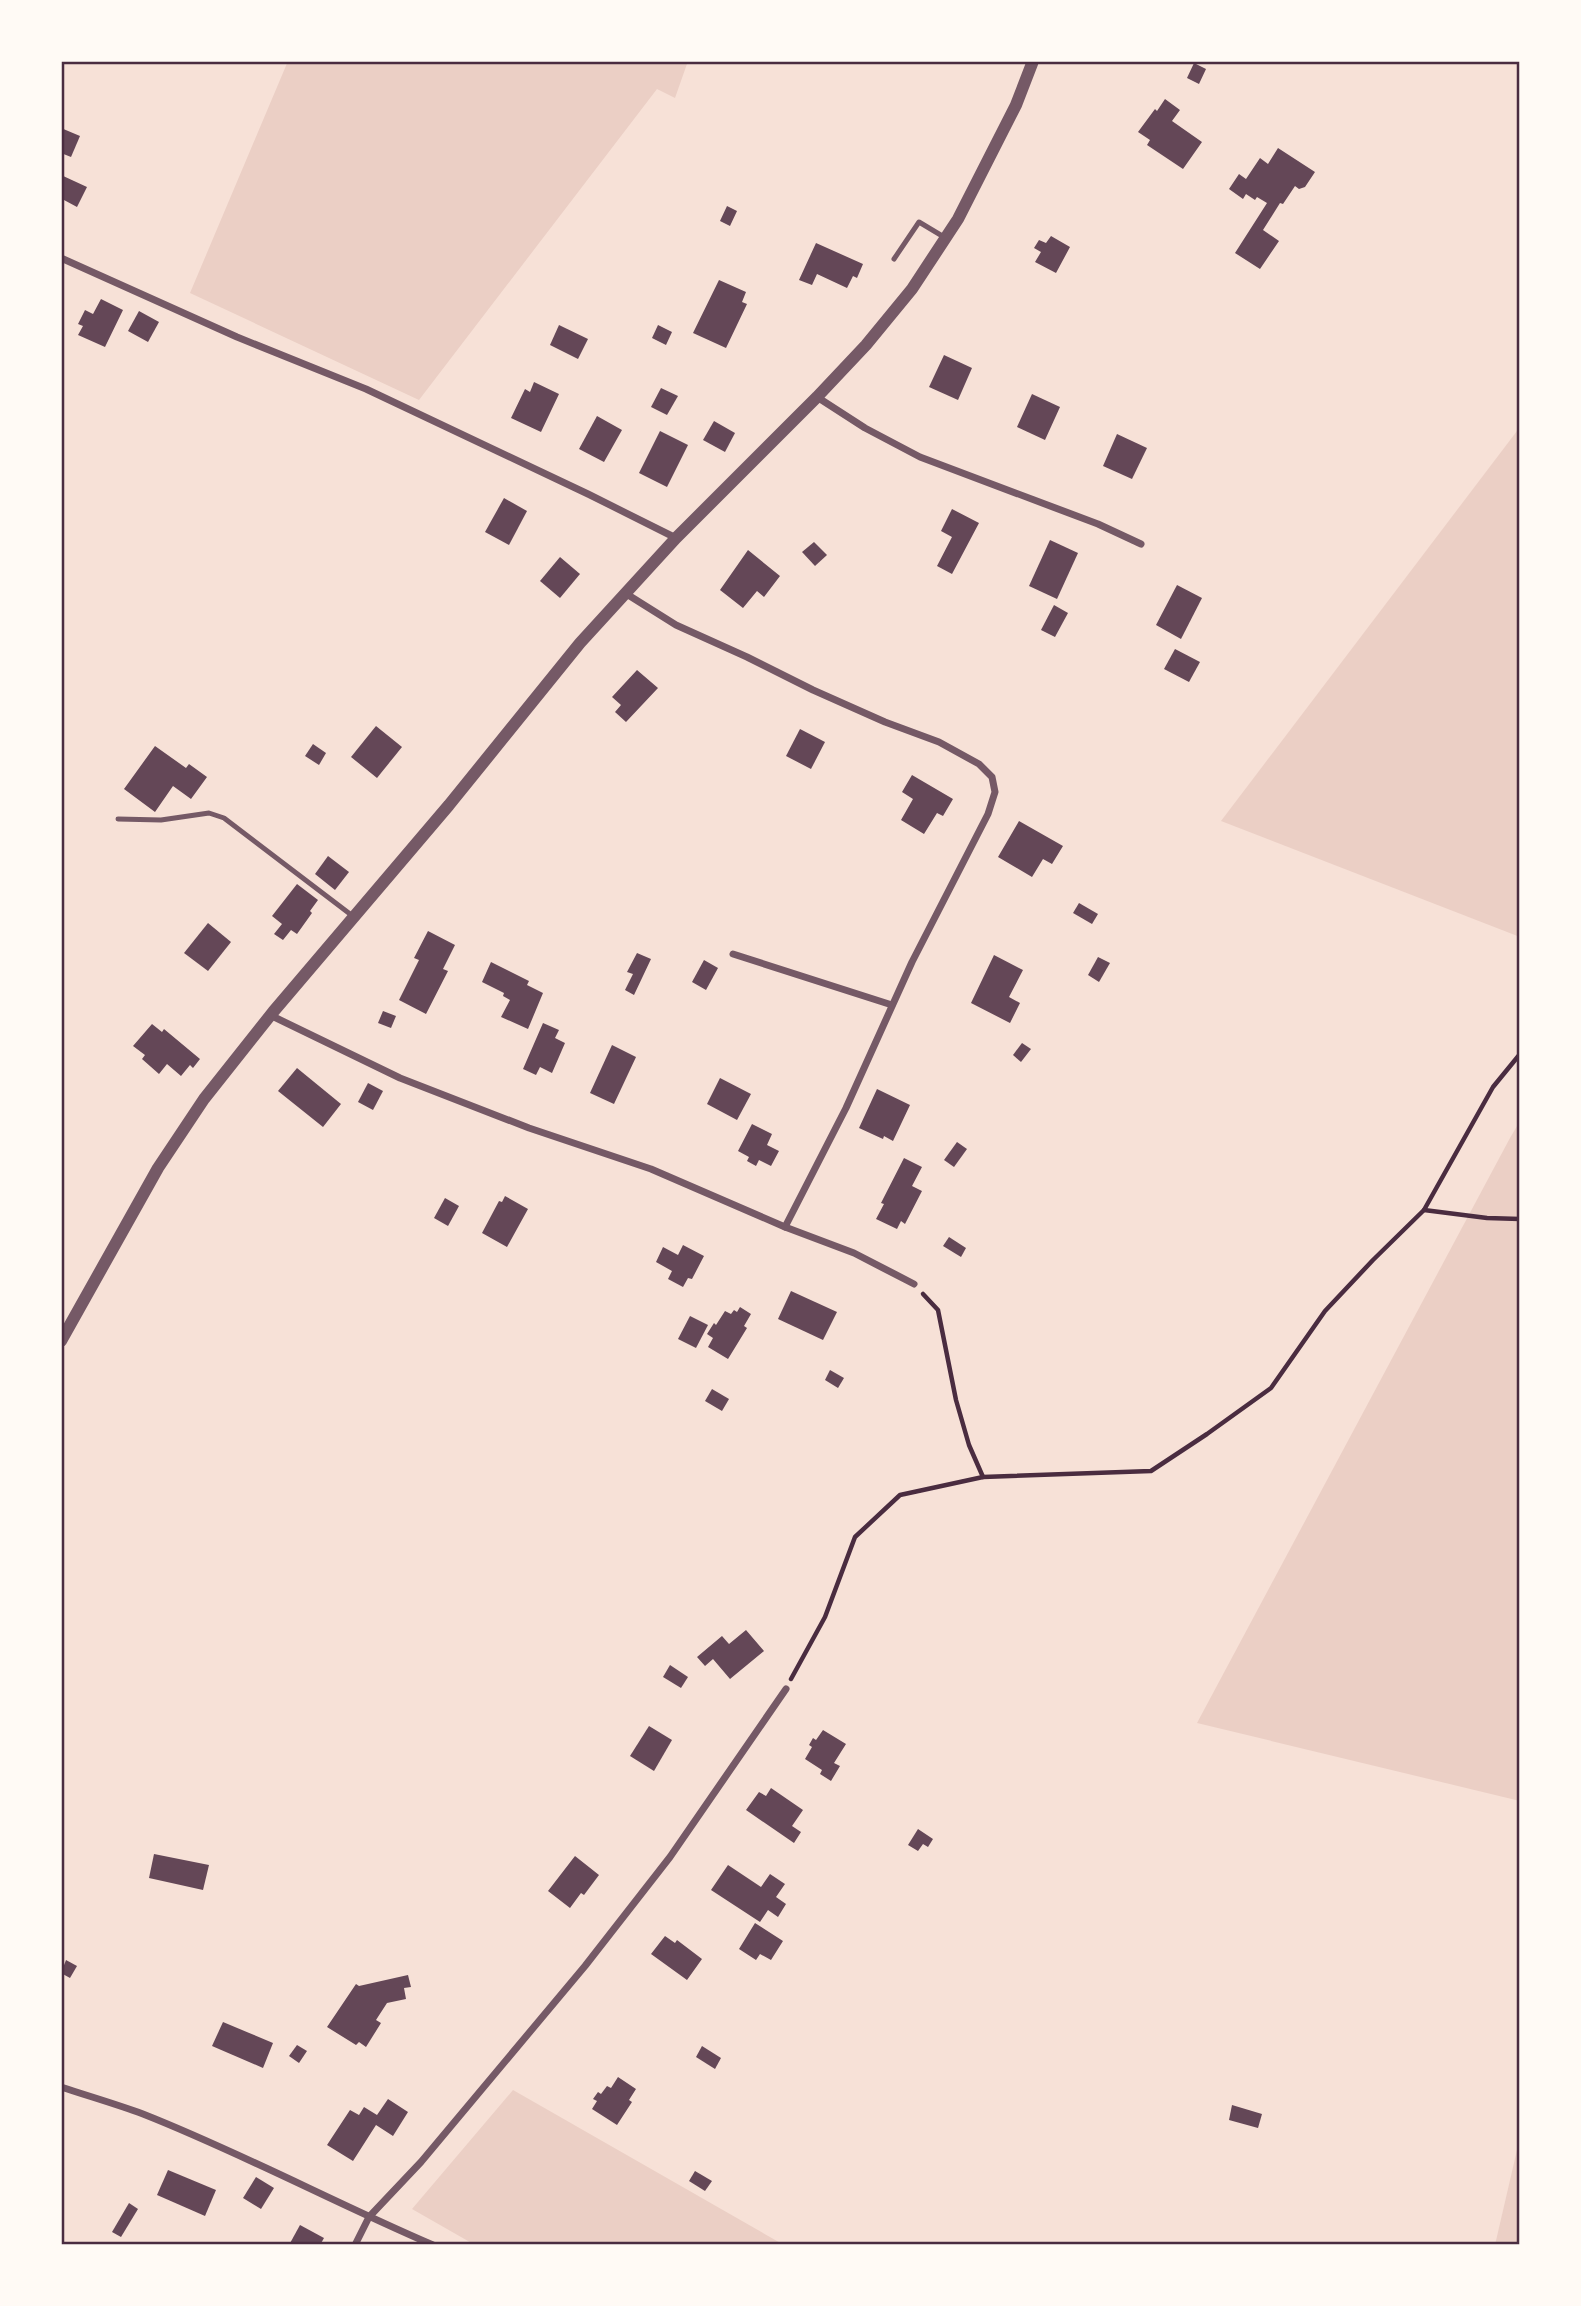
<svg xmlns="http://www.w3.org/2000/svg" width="1581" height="2306" font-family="Raleway,sans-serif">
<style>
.green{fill:#ebcfc5}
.building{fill:#644757}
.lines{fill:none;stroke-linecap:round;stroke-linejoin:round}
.path{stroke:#4a2c40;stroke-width:4.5}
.service{stroke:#755966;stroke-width:5}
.minor{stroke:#755966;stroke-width:7}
.tertiary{stroke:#755966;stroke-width:12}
.neatline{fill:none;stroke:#4a2c40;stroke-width:2.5}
</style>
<rect width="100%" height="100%" fill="#f7e1d7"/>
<g class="green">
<polygon points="288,61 688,61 675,98 657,89 419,400 190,293"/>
<polygon points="1520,427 1520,937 1221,821"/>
<polygon points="1520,1121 1520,1801 1197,1723 1510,1138"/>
<polygon points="513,2090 784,2245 475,2245 412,2209"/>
<polygon points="1520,2137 1520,2245 1495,2245"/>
</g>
<g class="building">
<polygon points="1194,63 1206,69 1199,84 1187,78"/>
<polygon points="1165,99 1180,110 1172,121 1202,142 1183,169 1147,145 1150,140 1138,132 1155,109 1157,111"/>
<polygon points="61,128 80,136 71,157 61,153"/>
<polygon points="1278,148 1315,172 1305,187 1299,189 1295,186 1283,204 1280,203 1263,230 1279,241 1260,269 1235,253 1267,203 1257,197 1255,200 1246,194 1243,199 1229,189 1239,174 1246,179 1260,158 1268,164"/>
<polygon points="61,175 87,187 77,207 64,200 61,206"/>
<polygon points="727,206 737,211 730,226 720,221"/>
<polygon points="1051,236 1070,247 1056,273 1035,262 1041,252 1034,248 1039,240 1046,243"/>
<polygon points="816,243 863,264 857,278 853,276 847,288 817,274 812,285 799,280"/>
<polygon points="719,280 746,292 742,302 747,304 726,348 693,333"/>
<polygon points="101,299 123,310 105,347 78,335 83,326 78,324 85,310 93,314"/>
<polygon points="139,311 159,322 148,342 128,331"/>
<polygon points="559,325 588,339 578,359 550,345"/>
<polygon points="658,325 672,332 666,345 652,338"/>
<polygon points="944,355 972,368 958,400 929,387"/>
<polygon points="534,382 559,394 541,432 511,418 525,389 530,392"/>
<polygon points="661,388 678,396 667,415 651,407"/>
<polygon points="1032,394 1060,407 1045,440 1017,427"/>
<polygon points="597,416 622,430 604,462 579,449"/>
<polygon points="714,421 735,433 725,452 703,440"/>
<polygon points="660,431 688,445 667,487 639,473"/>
<polygon points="1117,434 1147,448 1132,479 1103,466"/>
<polygon points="504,498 527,511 509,545 485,532"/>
<polygon points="952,509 979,523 952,574 937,566 952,537 941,531"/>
<polygon points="1050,540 1078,553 1057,599 1029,586"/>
<polygon points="814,542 827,555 815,566 802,552"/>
<polygon points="748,550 780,576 764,597 757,591 743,608 720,590"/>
<polygon points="560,557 580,574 560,598 540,581"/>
<polygon points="1177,585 1202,598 1181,639 1156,625"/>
<polygon points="1054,605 1068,613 1055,637 1041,630"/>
<polygon points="1175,649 1200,662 1189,682 1164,669"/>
<polygon points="637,670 658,688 626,722 615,712 621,705 612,697"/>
<polygon points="376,726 402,747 377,778 351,757"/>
<polygon points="800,729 825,742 811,769 786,756"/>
<polygon points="313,744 326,753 319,765 305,756"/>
<polygon points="155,746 186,768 189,764 207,777 191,799 173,786 155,812 124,789"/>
<polygon points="912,775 953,799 943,816 937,813 924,834 901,820 913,799 902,792"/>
<polygon points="1019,821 1063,846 1052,864 1043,859 1032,877 998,857"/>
<polygon points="328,856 349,872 335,890 315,874"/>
<polygon points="297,884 318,900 310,911 312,913 297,934 291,930 283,940 274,934 282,924 272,916"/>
<polygon points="1079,903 1098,914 1092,924 1073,913"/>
<polygon points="208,923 231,942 208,971 184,953"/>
<polygon points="428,931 455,945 443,969 448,971 426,1014 399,1000 419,960 414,958"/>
<polygon points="637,953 651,959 634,995 625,990 633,974 627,972"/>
<polygon points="994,955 1023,970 1009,997 1020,1003 1010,1023 971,1003"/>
<polygon points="1098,957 1110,963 1099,982 1088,975"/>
<polygon points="704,960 718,968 706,990 692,982"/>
<polygon points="491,962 529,981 527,985 543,993 528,1029 501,1017 510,1000 503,996 504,993 482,982"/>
<polygon points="383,1011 396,1016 391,1028 378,1023"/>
<polygon points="543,1023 559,1030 555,1038 565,1043 552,1073 540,1067 536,1075 523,1069"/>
<polygon points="152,1024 162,1032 164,1029 200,1059 193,1068 190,1065 181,1076 167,1064 159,1074 142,1059 145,1055 133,1046"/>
<polygon points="1022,1043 1031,1049 1021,1062 1013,1055"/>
<polygon points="612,1045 636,1057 614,1104 590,1093"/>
<polygon points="297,1068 341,1104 323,1127 278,1091"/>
<polygon points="720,1078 751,1094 737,1120 707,1104"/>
<polygon points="368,1083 383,1091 373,1110 358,1102"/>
<polygon points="877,1089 910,1105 893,1141 884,1136 883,1139 859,1128"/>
<polygon points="752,1124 772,1134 767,1145 779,1151 771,1166 759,1160 756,1166 747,1161 749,1157 738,1151"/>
<polygon points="957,1142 967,1149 954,1167 944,1160"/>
<polygon points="904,1158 922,1167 912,1186 922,1191 905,1224 901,1221 897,1229 876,1219 884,1204 881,1203"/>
<polygon points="505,1196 528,1209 507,1247 482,1233 499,1201 502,1202"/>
<polygon points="445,1198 459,1206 448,1226 434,1218"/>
<polygon points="949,1237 966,1248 961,1257 943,1246"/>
<polygon points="683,1245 704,1256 692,1279 688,1278 683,1287 668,1279 672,1271 656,1262 663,1247 678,1255"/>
<polygon points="791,1291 837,1312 823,1340 778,1319"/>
<polygon points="740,1307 751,1314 744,1326 747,1328 728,1359 708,1347 713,1338 707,1334 714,1323 716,1325 725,1311 731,1314 734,1310 737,1312"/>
<polygon points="690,1316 708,1325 696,1348 678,1339"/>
<polygon points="830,1370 844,1378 838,1388 825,1380"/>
<polygon points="712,1389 729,1399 722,1411 705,1401"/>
<polygon points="746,1630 764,1651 730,1679 713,1659 705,1666 697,1657 722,1636 729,1644"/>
<polygon points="670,1665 688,1677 681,1688 663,1677"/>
<polygon points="649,1726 672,1740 654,1771 630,1756"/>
<polygon points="823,1730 846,1744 834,1763 840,1766 831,1781 820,1774 822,1770 805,1759 812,1747 809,1745 813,1738 816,1740"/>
<polygon points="771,1788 803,1810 792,1826 801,1832 794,1843 746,1810 759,1792 766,1796"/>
<polygon points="918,1829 933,1839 928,1847 923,1844 918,1851 908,1845"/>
<polygon points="154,1854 209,1865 203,1890 149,1878"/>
<polygon points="575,1856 599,1875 584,1895 581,1893 570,1908 548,1891"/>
<polygon points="728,1865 761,1887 770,1874 785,1884 776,1897 786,1904 778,1917 768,1910 760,1922 711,1890"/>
<polygon points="755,1923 783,1941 771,1960 760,1954 756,1960 739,1949"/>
<polygon points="665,1936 675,1943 677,1940 702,1959 687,1980 651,1954"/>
<polygon points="66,1960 77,1966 70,1978 61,1973"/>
<polygon points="408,1975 411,1987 404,1988 406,1999 387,2003 376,2020 381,2023 366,2047 359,2042 356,2045 327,2027 356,1984 359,1986"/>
<polygon points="223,2022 273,2043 263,2068 212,2046"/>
<polygon points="297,2045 307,2051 299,2063 289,2056"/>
<polygon points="702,2046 721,2058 715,2069 696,2057"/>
<polygon points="618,2077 636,2089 629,2100 632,2102 617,2125 592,2109 597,2101 593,2099 598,2092 601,2094 607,2086 611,2088"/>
<polygon points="388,2099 408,2112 393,2136 376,2125 353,2161 327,2145 350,2110 359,2115 364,2107 377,2115"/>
<polygon points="1232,2105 1262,2114 1258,2128 1229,2120"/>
<polygon points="168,2170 216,2190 205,2216 157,2195"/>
<polygon points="695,2171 712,2181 705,2191 689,2181"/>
<polygon points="256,2177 274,2188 261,2209 243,2198"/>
<polygon points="129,2203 138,2209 121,2237 112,2232"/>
<polygon points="300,2225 324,2238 320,2245 289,2245"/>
</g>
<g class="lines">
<g class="path">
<polyline points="1424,1210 1487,1218 1520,1219"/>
<polyline points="923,1294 938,1310 956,1400 969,1445 983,1477"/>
<polyline points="791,1679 825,1617 855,1537 900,1495 983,1477 1151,1471 1207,1434 1271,1388 1325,1311 1373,1260 1424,1210 1493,1087 1520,1054"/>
</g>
<g class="service">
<polyline points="894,259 919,222 944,237"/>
<polyline points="118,819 161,820 209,813 224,818 354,917"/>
</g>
<g class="minor">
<polyline points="61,258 237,337 366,389 588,494 676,538"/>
<polyline points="817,397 865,428 920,457 1098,524 1141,544"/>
<polyline points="625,593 676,625 747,657 813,690 885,722 939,742 979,764 992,777 995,792 988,814 912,962 846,1108 785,1227"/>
<polyline points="733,954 892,1005"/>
<polyline points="270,1015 400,1078 529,1128 651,1169 785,1227 854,1253 914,1284"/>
<path d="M61 2087C88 2096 116 2104 143 2114 242 2153 335 2203 433 2245"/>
<polyline points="355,2245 369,2217 421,2162 585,1966 670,1857 786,1689"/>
</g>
<polyline class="tertiary" points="61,1341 158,1168 204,1099 273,1012 449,805 580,643 676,538 817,397 866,345 912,289 958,219 1016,105 1033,61"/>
</g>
<rect width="1581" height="2306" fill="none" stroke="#fffaf5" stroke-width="126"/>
<rect x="63" y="63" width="1455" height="2180" class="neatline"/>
</svg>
